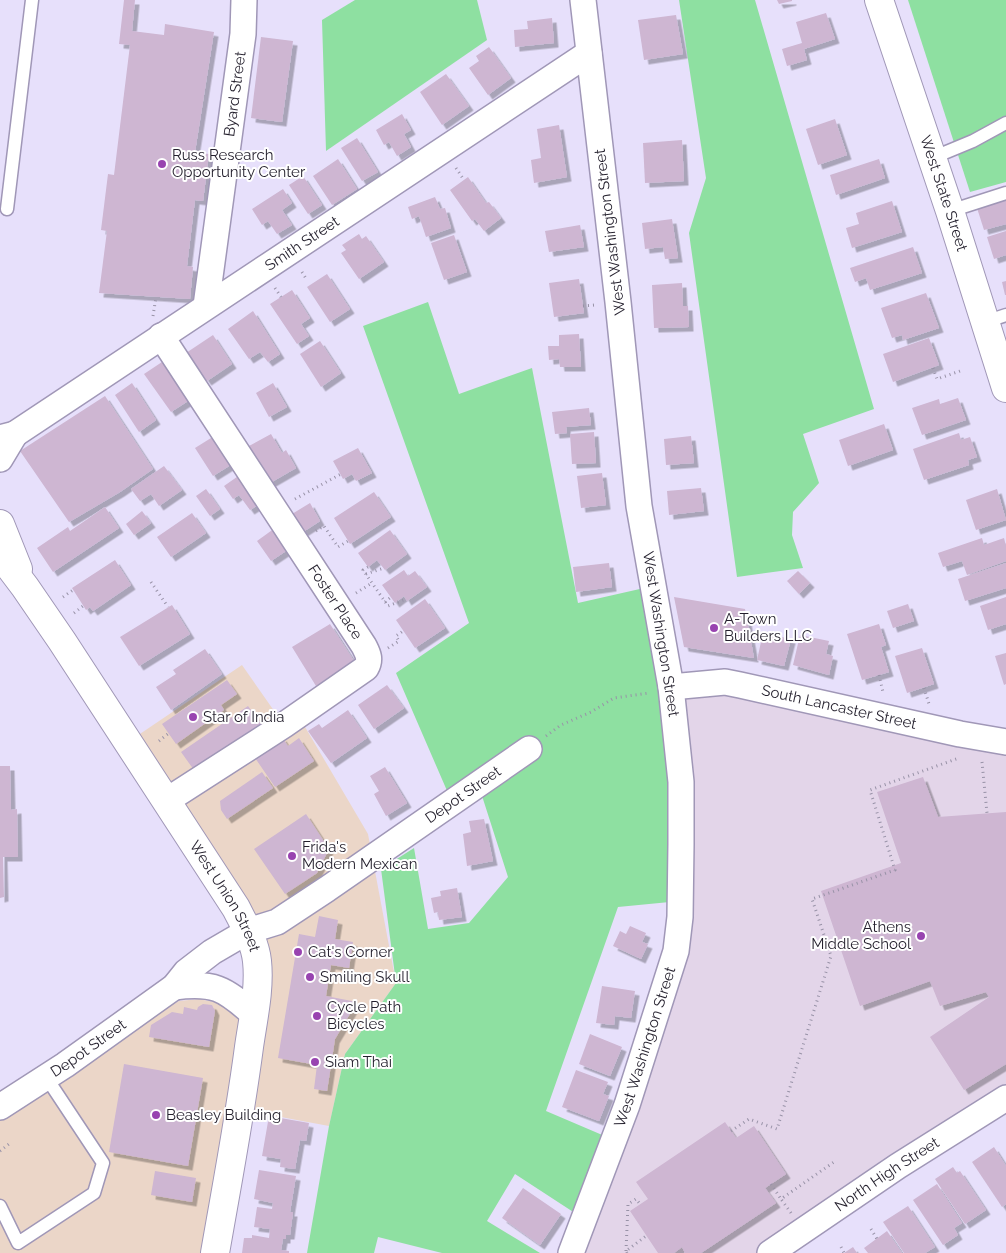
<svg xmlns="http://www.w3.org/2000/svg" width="1006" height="1253" font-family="Raleway,sans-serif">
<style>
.commercial{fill:#ebd6c8}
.education{fill:#e3d5e9}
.green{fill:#8ee0a1}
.building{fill:#ceb6d2;filter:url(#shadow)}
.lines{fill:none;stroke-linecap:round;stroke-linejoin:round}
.service-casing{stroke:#a097b7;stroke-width:15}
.minor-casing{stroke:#a097b7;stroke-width:28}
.tertiary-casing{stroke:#a097b7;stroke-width:30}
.secondary-casing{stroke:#a097b7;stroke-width:30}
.path{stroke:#9892a7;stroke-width:3;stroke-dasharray:1 4;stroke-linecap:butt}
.service{stroke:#fff;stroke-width:12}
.minor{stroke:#fff;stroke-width:25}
.tertiary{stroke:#fff;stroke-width:28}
.secondary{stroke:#fff;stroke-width:28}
.poi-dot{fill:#9843b0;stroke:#fff;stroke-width:2}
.labels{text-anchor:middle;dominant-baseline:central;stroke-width:4;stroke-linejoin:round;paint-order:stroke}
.street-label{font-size:15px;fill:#231f2c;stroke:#fff}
.poi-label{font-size:15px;fill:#231f2c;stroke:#fff;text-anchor:start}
</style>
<defs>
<filter id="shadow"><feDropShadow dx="4.5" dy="4.5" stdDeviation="0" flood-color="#0004"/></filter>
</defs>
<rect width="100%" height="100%" fill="#e7e0fb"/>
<polygon class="commercial" points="242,665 284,725 298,715 368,834 396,983 345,1054 329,1126 243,1110 213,1253 0,1253 0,1107 65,1065 179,1001 199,999 214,1002 250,1000 248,931 128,742"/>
<polygon class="education" points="697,684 1006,742 1006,1098 772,1253 571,1253 676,951 671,687"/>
<g class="green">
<polygon points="355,0 477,0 487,40 326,151 322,20"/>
<polygon points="679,0 755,0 874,409 803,434 819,483 793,512 792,535 803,568 737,577 689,233 706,178"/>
<polygon points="908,0 1006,0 1006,182 970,192"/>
<polygon points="428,302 459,394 532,368 578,603 653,586 680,901 618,907 546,1111 614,1140 584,1219 515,1174 487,1221 540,1253 442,1253 378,1237 374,1253 307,1253 329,1126 345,1054 396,983 381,869 414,848 428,929 469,923 508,877 475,774 448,793 396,673 469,623 363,326"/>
</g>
<g class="building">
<polygon points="124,0 135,0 132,31 164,35 165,24 214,32 195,152 209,154 203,201 195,200 187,266 193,267 190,299 99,293 107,231 101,230 108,174 114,175 130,45 119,44"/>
<polygon points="777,0 792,0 792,1 779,4"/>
<polygon points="826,13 835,39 804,49 807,60 787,66 782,49 802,43 796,22"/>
<polygon points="676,15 683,54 644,60 638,20"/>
<polygon points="552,18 554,43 515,47 514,30 528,29 527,21"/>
<polygon points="261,37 293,41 282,122 251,118"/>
<polygon points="489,47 511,78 488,95 469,68 479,61 476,56"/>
<polygon points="446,74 469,106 442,125 420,92"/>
<polygon points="402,114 411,130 404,134 411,147 397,156 389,142 384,145 376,130"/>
<polygon points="835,119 847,155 818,165 806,129"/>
<polygon points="559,125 567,177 534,183 531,160 541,158 537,129"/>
<polygon points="357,138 378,172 362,181 341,148"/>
<polygon points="682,140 684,181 645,183 643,143"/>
<polygon points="338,159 357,189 332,205 313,176"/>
<polygon points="879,159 885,178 836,195 830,175"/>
<polygon points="303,176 322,205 308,214 289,185"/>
<polygon points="468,177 486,203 489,202 501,218 484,231 475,219 472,221 450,190"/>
<polygon points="283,189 292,203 282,210 292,225 277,234 268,221 262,225 252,209"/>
<polygon points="435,197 440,209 445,208 451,228 426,237 419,216 412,219 408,207"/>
<polygon points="1006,200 1006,224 984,230 977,208"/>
<polygon points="892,201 902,232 852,248 846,228 859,224 856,213"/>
<polygon points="672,219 678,258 665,259 663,247 645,249 642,223"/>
<polygon points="580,225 584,247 549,252 545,231"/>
<polygon points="1006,231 1006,255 994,259 987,237"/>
<polygon points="359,234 362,239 366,236 384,262 359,279 341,253 346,250 342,245"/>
<polygon points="454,235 467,272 444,280 431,243"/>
<polygon points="913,247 922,273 870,290 866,278 855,282 850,268"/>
<polygon points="327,274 350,309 330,322 307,287"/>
<polygon points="579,279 584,313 554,317 549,283"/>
<polygon points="1006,281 1006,295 1005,295 1002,282"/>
<polygon points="682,283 683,306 688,306 689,327 654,328 652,285"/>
<polygon points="292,290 310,318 301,324 309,336 297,344 270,304"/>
<polygon points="926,293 939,328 903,340 902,335 892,338 881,308"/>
<polygon points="253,311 280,354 268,362 260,352 249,359 228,329"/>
<polygon points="579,334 581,367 560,367 559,359 549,360 548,346 559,346 559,335"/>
<polygon points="213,335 232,364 207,381 186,353"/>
<polygon points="929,338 939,365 893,382 883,354"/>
<polygon points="320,341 341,373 321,387 300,354"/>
<polygon points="165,360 191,399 171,412 144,374"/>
<polygon points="132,383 156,420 139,432 115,395"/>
<polygon points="273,383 287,407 269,417 256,393"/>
<polygon points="105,396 153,469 120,492 69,522 20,451"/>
<polygon points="958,398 966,420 922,435 912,408 939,399 940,404"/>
<polygon points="589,408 591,425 566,427 567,433 555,434 552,412"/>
<polygon points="884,424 893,450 848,466 839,440"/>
<polygon points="594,432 596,463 572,464 570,434"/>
<polygon points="219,433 237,461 213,476 195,448"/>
<polygon points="959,433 961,440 970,437 977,457 968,460 969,465 924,480 913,449"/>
<polygon points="271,434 282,453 286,450 296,468 270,483 249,446"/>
<polygon points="691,436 694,463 666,465 664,439"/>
<polygon points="358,448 372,473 356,481 352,474 343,479 333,461"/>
<polygon points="164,466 182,490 159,506 151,494 140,501 131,489"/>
<polygon points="244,472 264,501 250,510 239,495 233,499 224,486"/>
<polygon points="602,473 606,505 581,508 577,476"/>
<polygon points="701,488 704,511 669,515 667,491"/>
<polygon points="206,489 220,509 210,516 196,496"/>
<polygon points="997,489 1006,520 976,530 966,500"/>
<polygon points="374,492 391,517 350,544 334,518"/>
<polygon points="310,503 320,521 303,532 292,514"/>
<polygon points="105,507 119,528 53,572 37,548 68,527 70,531"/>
<polygon points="142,511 151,523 134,535 126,524"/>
<polygon points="192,513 206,533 171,557 157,537"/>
<polygon points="275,528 289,549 271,561 257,541"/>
<polygon points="390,530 407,554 385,570 377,560 368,567 358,553"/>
<polygon points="982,538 984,545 1004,538 1006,546 1006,561 967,575 962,561 943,567 938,553"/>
<polygon points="115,560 131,585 93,611 90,607 86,610 72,588"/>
<polygon points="609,563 612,587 576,592 573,567"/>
<polygon points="1006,563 1006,588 965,601 958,579"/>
<polygon points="404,570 408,576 415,571 427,587 407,601 404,596 395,603 382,585"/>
<polygon points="798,571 810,583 799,594 787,581"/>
<polygon points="674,597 745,609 754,658 684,647"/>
<polygon points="1006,597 1006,624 988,630 980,606"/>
<polygon points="425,599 445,628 415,648 396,620"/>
<polygon points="908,604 914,621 893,628 887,611"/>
<polygon points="172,605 190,634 139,666 120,637"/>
<polygon points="330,624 354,661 316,686 292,647"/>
<polygon points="879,624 886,645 881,647 889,672 862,680 847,634"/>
<polygon points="763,633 791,639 784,666 757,660"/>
<polygon points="800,635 829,641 826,654 833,656 829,675 793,665"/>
<polygon points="922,648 934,684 907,693 895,656"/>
<polygon points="205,649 222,674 171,710 156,687 176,674 173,670"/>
<polygon points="1006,653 1006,684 1004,685 995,656"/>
<polygon points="227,680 237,694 221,705 224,710 176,744 162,724"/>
<polygon points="387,685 404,708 374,729 358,705"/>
<polygon points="248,706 262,725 194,770 181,752"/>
<polygon points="348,710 367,738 331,763 308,731 319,724 322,728"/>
<polygon points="282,737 288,746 299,738 314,761 275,787 253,755"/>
<polygon points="0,766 10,766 11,810 17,809 18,857 3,857 4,897 0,898"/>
<polygon points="385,767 407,803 386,816 374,794 379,791 370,776"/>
<polygon points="262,772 273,788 227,819 221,810 220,801"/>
<polygon points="923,777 938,817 1006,812 1006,1064 964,1090 930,1037 989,997 986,992 940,1006 930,981 860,1006 821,891 901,863 877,792"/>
<polygon points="306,814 329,849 317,873 285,894 254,849"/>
<polygon points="484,819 493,861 467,866 463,834 471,832 469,821"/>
<polygon points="457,888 462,917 439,920 438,912 434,913 431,898 441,896 440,891"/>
<polygon points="319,916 338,920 335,939 353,942 349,968 331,965 326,996 357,1002 335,1039 327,1091 314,1089 317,1065 278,1058 299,934 315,937"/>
<polygon points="630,926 646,933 642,942 648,944 641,959 613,946 620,931 626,934"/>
<polygon points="602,986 635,991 631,1018 615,1016 614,1025 596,1023"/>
<polygon points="203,1004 212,1005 215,1011 209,1047 149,1037 151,1025 172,1012 183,1014 184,1007 197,1010 198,1007"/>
<polygon points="590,1034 622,1047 610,1076 579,1064"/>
<polygon points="124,1064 203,1078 188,1166 109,1152"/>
<polygon points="576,1070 608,1082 603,1094 609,1096 599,1121 562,1107"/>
<polygon points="269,1116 309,1123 306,1141 300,1140 295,1169 280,1167 281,1159 262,1156"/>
<polygon points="725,1122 736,1138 754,1126 786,1174 765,1188 776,1203 701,1253 685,1253 682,1247 674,1253 658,1253 630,1211 648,1199 636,1182"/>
<polygon points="994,1147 1006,1166 1006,1204 1002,1207 972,1162"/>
<polygon points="953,1167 957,1173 960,1171 986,1210 965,1224 935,1179"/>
<polygon points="259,1170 296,1176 290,1212 293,1212 290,1235 286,1235 286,1239 283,1239 281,1250 289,1251 289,1253 242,1253 244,1238 252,1238 252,1235 269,1238 270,1229 254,1227 257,1207 272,1209 273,1203 254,1199"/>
<polygon points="155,1171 196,1178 192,1202 151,1195"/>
<polygon points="937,1184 962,1223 954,1228 958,1235 943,1245 913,1200"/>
<polygon points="523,1188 561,1214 540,1245 502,1218"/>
<polygon points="908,1206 935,1247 925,1253 904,1253 883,1222"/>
<polygon points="887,1231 902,1253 868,1253 864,1248"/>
<polygon points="853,1247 857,1253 844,1253"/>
</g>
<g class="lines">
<g class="service-casing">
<g id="service">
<polyline points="932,158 973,141 1006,123"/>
<polyline points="7,209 32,0"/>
<polyline points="950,211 1006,193"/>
<polyline points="985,322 1006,315"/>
<polyline points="0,1206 18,1243 94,1193 103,1163 46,1077"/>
</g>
</g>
<g class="minor-casing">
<g id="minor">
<path id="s1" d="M206 306 243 34 244 0"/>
<path id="s2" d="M161 336 364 646C368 654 371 659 366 668L284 725 166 801"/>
<path id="s3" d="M0 438 15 434 589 53"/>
<polyline points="0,459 15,434"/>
<path id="s4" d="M671 687 725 682 740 685 960 734 1006 742"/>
<path d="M174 987C214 982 224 988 253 1014"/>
<path id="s5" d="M0 1107 65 1065 174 987 186 972 212 952 248 931 277 922 327 889 529 749"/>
<path id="s6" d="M571 1253 627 1105 676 951 680 917 681 844V782L671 687 639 506 618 302 583 0"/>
<path id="s7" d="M770 1253 898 1166 1006 1098"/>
</g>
</g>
<g class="tertiary-casing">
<g id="tertiary">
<path id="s8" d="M879 0 950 211 1006 388"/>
</g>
</g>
<g class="secondary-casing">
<g id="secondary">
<polyline points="0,524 18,569"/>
<path id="s9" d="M0 554 25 587 62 641 236 908C244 924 255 942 257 961 260 989 253 1019 249 1047 240 1116 227 1184 215 1253"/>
</g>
</g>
<g class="path">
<polyline points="456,168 464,180"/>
<polyline points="302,272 307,280"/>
<polyline points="275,288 281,297"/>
<polyline points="583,306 595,305"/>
<polyline points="153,316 156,297"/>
<polyline points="933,368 937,379 963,370"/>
<polyline points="295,499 341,474"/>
<polyline points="316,531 324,526 338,547 348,541"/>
<polyline points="368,567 363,570 388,606 406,599"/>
<polyline points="366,574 384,568"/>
<polyline points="151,582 168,607"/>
<polyline points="356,593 372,583"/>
<polyline points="63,597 73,590"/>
<polyline points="385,602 391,597"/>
<polyline points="74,613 83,606"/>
<polyline points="388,648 399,641 396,636 403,631"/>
<polyline points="879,675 883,692"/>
<polyline points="924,688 929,704"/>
<polyline points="546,736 561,725 591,712 614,698 649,693"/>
<polyline points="159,741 169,733"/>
<polyline points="982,762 987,813"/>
<polyline points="731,1131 749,1119 777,1129 831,956 812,899 895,870 870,790 959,758"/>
<polyline points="0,1151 9,1144"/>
<polyline points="771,1184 781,1199"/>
<polyline points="791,1213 781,1199 834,1162"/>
<polyline points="871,1229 877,1239"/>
<polyline points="841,1247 844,1253"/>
<polyline points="626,1251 628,1204 636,1199 640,1204"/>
<polyline points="627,1253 626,1251 646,1236"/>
</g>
<use href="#service" class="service"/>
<use href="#minor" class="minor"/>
<use href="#tertiary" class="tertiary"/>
<use href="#secondary" class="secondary"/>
</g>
<g class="poi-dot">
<circle cx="162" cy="164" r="5"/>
<circle cx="714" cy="628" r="5"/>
<circle cx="193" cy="717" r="5"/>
<circle cx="292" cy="856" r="5"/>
<circle cx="921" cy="936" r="5"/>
<circle cx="298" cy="952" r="5"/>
<circle cx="310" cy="977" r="5"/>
<circle cx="317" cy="1016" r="5"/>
<circle cx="315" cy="1062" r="5"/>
<circle cx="156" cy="1115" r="5"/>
</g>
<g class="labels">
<g class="street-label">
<text stroke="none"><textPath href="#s1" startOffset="214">Byard Street</textPath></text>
<text stroke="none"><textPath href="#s8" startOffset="204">West State Street</textPath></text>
<text transform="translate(610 232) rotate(-97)">West Washington Street</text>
<text stroke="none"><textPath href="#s3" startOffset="360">Smith Street</textPath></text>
<text stroke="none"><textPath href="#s2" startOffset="318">Foster Place</textPath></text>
<text transform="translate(661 634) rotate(81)">West Washington Street</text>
<text stroke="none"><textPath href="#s4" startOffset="171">South Lancaster Street</textPath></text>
<text stroke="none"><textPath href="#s5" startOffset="561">Depot Street</textPath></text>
<text stroke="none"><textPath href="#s9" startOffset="410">West Union Street</textPath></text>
<text stroke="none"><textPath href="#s6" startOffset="219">West Washington Street</textPath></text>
<text stroke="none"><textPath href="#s5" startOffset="106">Depot Street</textPath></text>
<text stroke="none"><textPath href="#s7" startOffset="141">North High Street</textPath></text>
</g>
<g class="poi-label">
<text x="172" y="155">Russ Research<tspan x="172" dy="17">Opportunity Center</tspan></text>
<text x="724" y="619">A-Town<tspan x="724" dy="17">Builders LLC</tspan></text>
<text x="203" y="717">Star of India</text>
<text x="302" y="847">Frida's<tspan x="302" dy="17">Modern Mexican</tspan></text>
<text x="911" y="927" text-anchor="end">Athens<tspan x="911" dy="17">Middle School</tspan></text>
<text x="308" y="952">Cat's Corner</text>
<text x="320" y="977">Smiling Skull</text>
<text x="327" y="1007">Cycle Path<tspan x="327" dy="17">Bicycles</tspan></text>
<text x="325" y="1062">Siam Thai</text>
<text x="166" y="1115">Beasley Building</text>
</g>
</g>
</svg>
